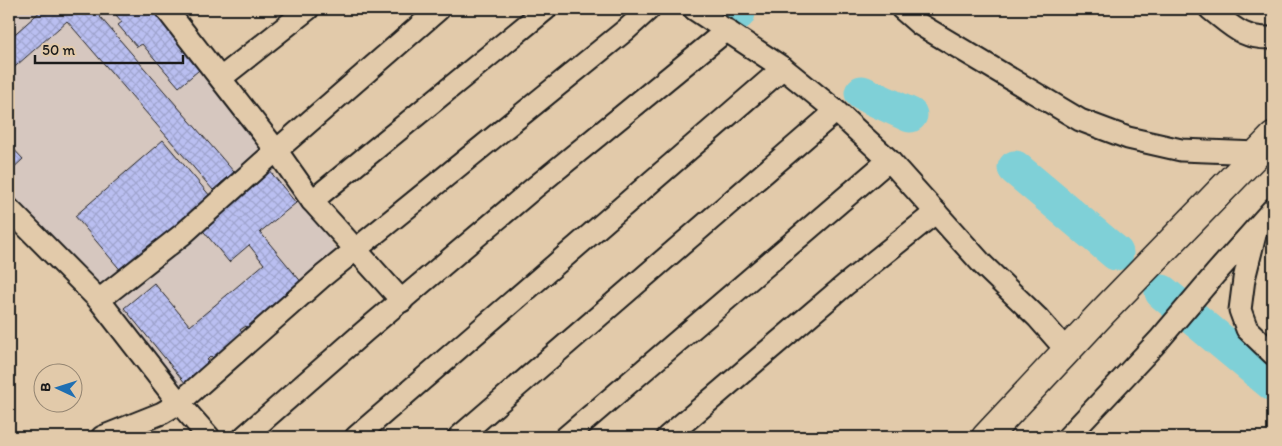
<svg xmlns="http://www.w3.org/2000/svg" width="1282" height="446" font-family="Itim,sans-serif">
<style>
.built{fill:#d6c7bf}
.lines{fill:none;stroke-linecap:round;stroke-linejoin:round}
.river{stroke:#7fd0d7;stroke-width:35}
.building{fill:url(#building-cross-hatch);stroke:#1c1c1c}
.minor-casing{stroke:#1c1c1c;stroke-width:25}
.major-casing{stroke:#1c1c1c;stroke-width:31}
.minor{stroke:#e2caaa;stroke-width:21}
.major{stroke:#e2caaa;stroke-width:28}
</style>
<defs>
<pattern id="building-cross-hatch" width="8" height="8" patternUnits="userSpaceOnUse" patternTransform="scale(1.25)"><rect width="8" height="8" fill="#babff1"/><path d="M0 0l8 8M0 8l8-8" fill="none" stroke="#9fa4ce"/></pattern>
</defs>
<rect width="100%" height="100%" fill="#e2caaa"/>
<filter id="ink" filterUnits="userSpaceOnUse"><feTurbulence type="fractalNoise" baseFrequency=".02" numOctaves="2"/><feDisplacementMap in="SourceGraphic" scale="10" xChannelSelector="R" yChannelSelector="G"/><feConvolveMatrix kernelMatrix="1 2 1 2 8 2 1 2 1" color-interpolation-filters="sRGB"/></filter>
<g filter="url(#ink)">
<g class="built">
<polygon points="23,9 160,9 266,150 104,289 9,192 9,21"/>
<polygon points="270,166 341,254 183,391 114,299"/>
</g>
<g class="lines">
<g class="river">
<polyline points="730,9 738,13"/>
<polyline points="862,93 910,115"/>
<polyline points="1015,168 1116,253"/>
<polyline points="1162,292 1273,384"/>
</g>
</g>
<g class="building">
<polygon points="43,9 95,9 94,10 234,172 213,190 67,21 9,72 9,39"/>
<polygon points="111,9 157,9 205,65 179,87 142,44 137,47 118,25 122,22"/>
<polygon points="163,140 211,197 123,273 75,216"/>
<polygon points="9,144 23,159 9,172"/>
<polygon points="269,170 296,203 260,232 303,284 249,330 246,326 240,330 244,335 215,360 211,356 207,360 210,364 186,384 124,308 154,283 190,326 264,264 249,245 229,262 200,227"/>
</g>
<g class="lines">
<g class="minor-casing">
<g id="minor">
<polyline points="166,9 276,150 312,201 402,301"/>
<polyline points="694,9 783,68 836,111 889,160 983,265 1038,318 1067,351"/>
<polyline points="902,9 919,24 1080,120 1128,138 1181,150 1258,153"/>
<path d="M1210 9C1233 27 1242 39 1273 38"/>
<polyline points="221,78 308,9"/>
<polyline points="312,201 546,9"/>
<polyline points="9,209 99,300 179,403 209,437"/>
<polyline points="1256,231 1244,279 1240,310 1247,329 1273,354"/>
<polyline points="99,300 183,234 262,163 439,9"/>
<polyline points="102,437 162,413 179,403 323,276 627,29 649,9"/>
<polyline points="244,437 365,331 534,188 727,30"/>
<polyline points="356,437 783,68"/>
<polyline points="459,437 836,111"/>
<polyline points="566,437 889,160"/>
<polyline points="667,437 845,285 936,212"/>
<polyline points="1068,437 1159,340 1216,273 1273,209"/>
</g>
</g>
<g class="major-casing">
<polyline id="major" points="986,437 1102,313 1273,137"/>
</g>
<use href="#minor" class="minor"/>
<use href="#major" class="major"/>
</g>
</g>
<rect width="1282" height="446" fill="none" stroke="#e2caaa" stroke-width="30"/>
<rect x="15" y="15" width="1252" height="416" fill="none" stroke="#1c1c1c" stroke-width="2" filter="url(#ink)"/>
<g transform="translate(58 388) rotate(274)"><circle r="24" fill="#e2caaa" stroke="#938471"/>
<path d="M0-4L9 19L0 12L-9 19Z" fill="#1f6fb2"/>
<text y="-8" font-size="14" font-weight="bold" text-anchor="middle" fill="#1c1c1c">B</text>
</g>
<path d="M35 55v8h148v-8" fill="none" stroke="#1c1c1c" stroke-width="2.5"/>
<text x="42" y="55" font-size="15" fill="#1c1c1c" stroke="#e2caaa" stroke-width="4" paint-order="stroke">50 m</text>
</svg>
